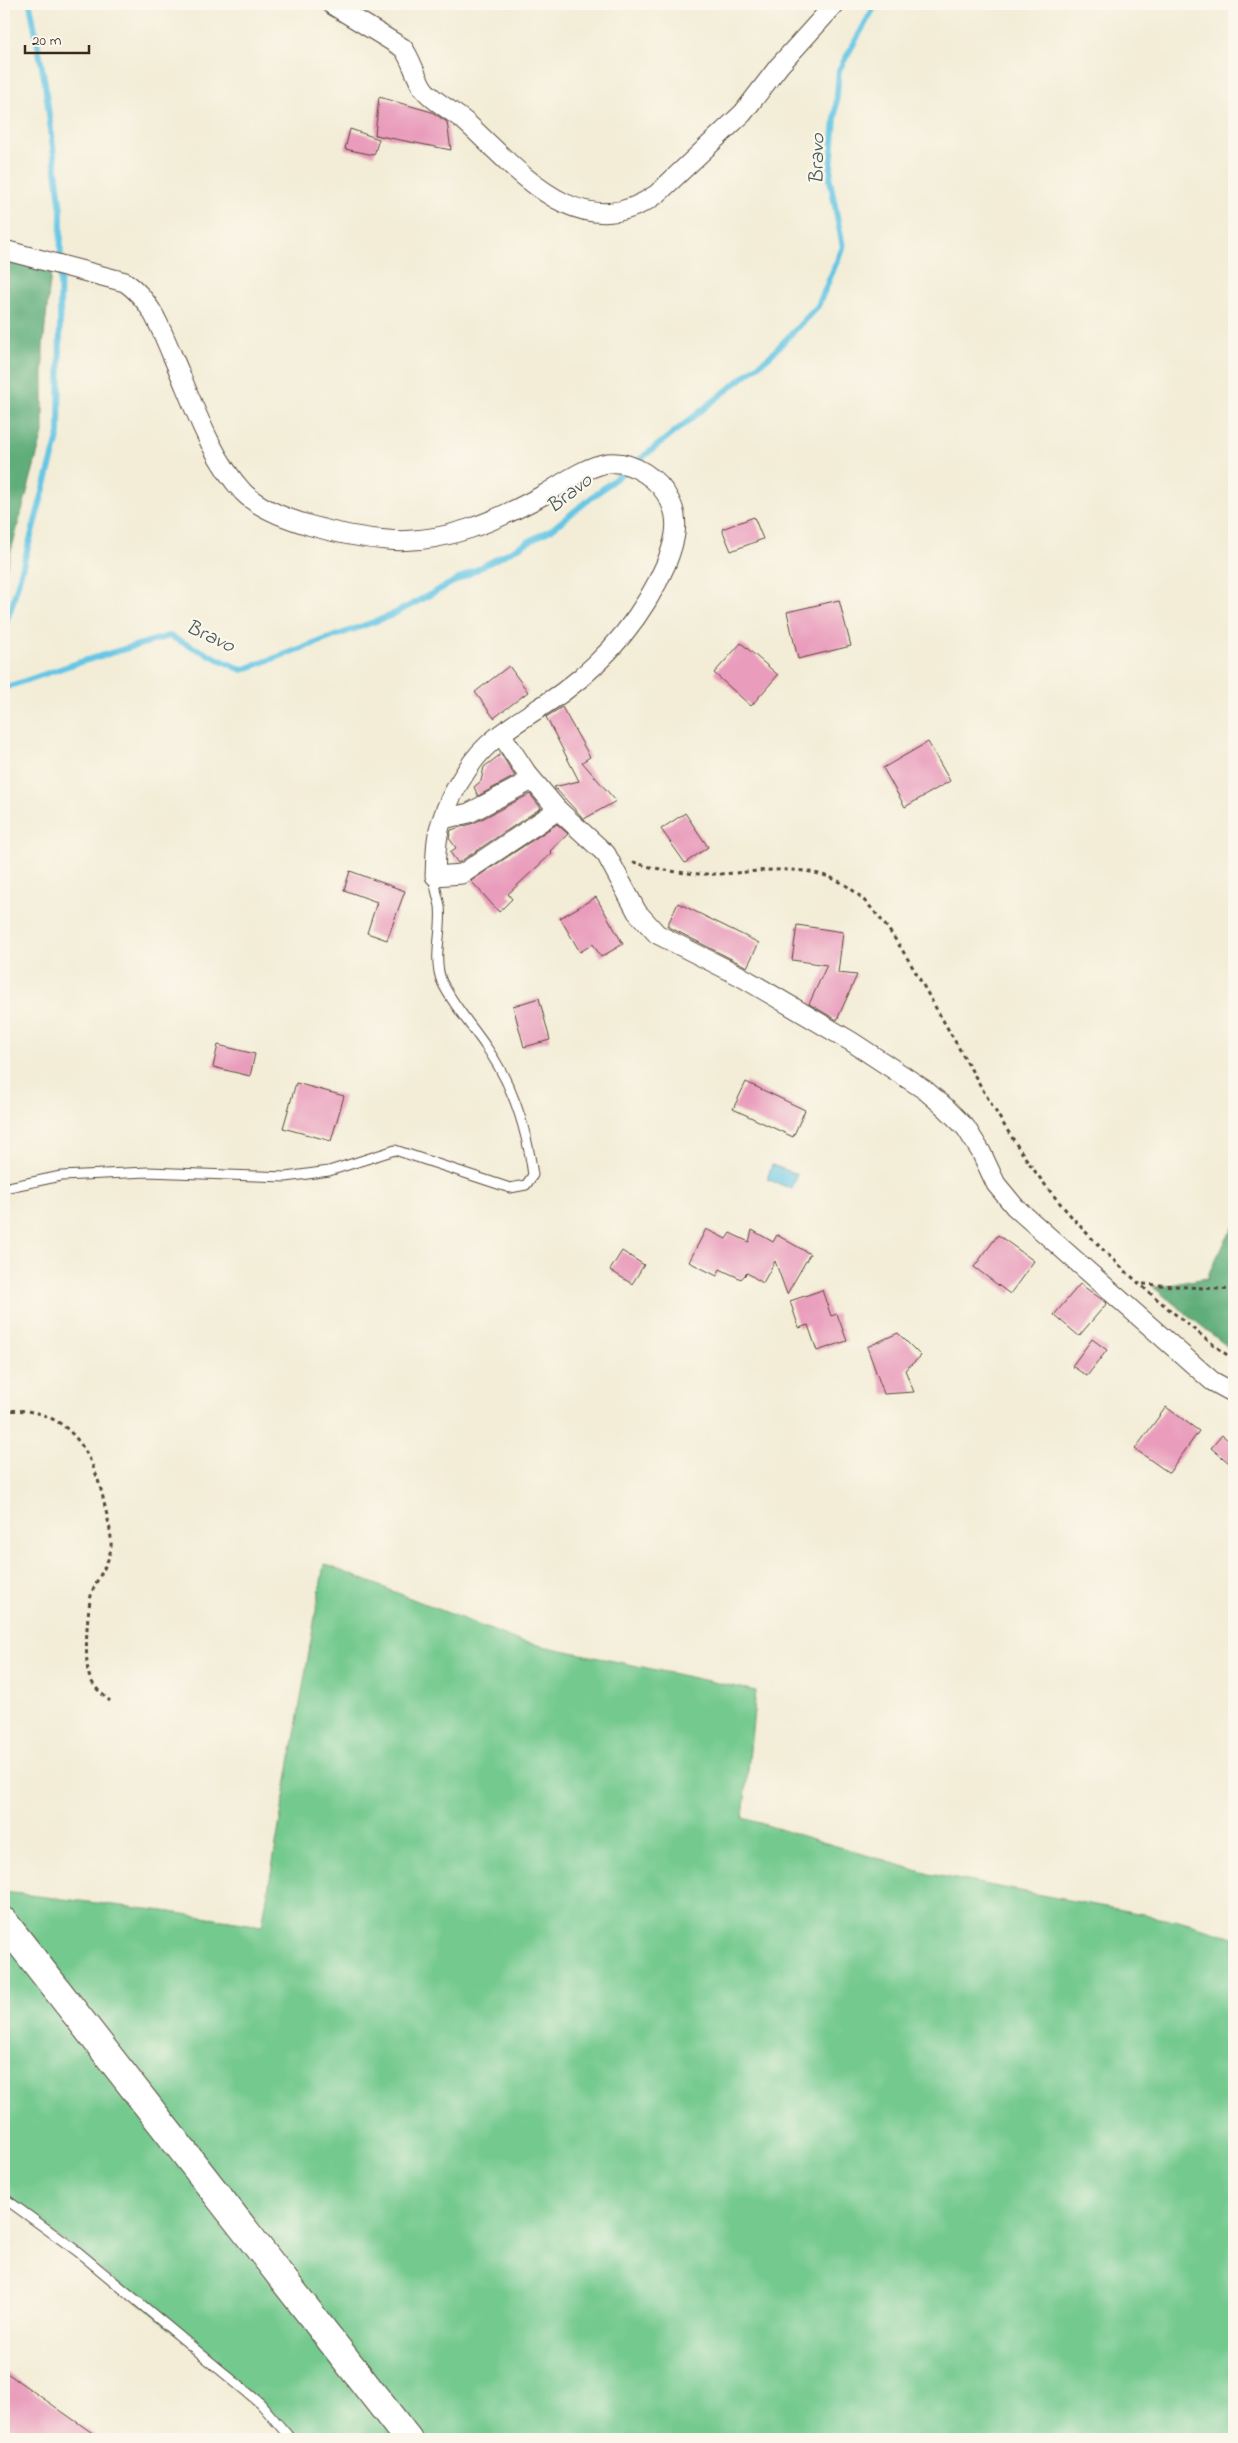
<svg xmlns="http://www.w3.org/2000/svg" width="1238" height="2443" font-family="'Indie Flower',sans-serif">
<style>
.green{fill:#73c98e;stroke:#577a56}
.forest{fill:#5ead79;stroke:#4c6c4c}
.water{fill:#66c6e4;stroke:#507881}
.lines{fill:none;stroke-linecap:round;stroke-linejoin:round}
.stream{stroke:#66c6e4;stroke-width:6}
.building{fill:#e99cbb}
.lane-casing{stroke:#57473a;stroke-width:11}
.street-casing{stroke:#57473a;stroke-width:21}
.primary-casing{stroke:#57473a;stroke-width:30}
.path{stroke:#57473a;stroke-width:3;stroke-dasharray:4 4;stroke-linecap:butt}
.lane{stroke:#fff;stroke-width:9}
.street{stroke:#fff;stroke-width:19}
.primary{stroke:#fff;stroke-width:28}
.labels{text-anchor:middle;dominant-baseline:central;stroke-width:4.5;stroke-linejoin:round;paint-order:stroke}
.water-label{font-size:21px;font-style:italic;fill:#485959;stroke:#fbf7ec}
</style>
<rect width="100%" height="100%" fill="#fbf7ec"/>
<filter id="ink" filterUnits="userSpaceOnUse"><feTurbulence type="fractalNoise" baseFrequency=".02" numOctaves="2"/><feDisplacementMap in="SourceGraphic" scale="10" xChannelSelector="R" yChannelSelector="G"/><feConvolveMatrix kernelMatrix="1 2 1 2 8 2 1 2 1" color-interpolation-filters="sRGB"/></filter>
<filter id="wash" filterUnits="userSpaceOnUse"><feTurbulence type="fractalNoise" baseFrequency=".0096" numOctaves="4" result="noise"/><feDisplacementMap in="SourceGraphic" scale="20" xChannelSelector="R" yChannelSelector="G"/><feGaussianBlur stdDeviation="1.12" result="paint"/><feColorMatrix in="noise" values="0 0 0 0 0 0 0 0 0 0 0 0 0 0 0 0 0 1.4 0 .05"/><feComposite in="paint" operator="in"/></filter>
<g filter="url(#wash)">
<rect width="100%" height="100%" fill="#f3edd7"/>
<polygon class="green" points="324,1564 519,1641 756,1691 743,1818 929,1874 1175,1920 1234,1937 1234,2439 291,2439 260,2403 77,2251 4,2198 4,1892 164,1911 262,1926"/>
<g class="forest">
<polygon points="4,250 52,262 43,346 43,433 4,577"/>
<path d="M1234 1225V1352L1153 1287C1172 1286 1189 1280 1208 1278 1208 1270 1229 1236 1234 1225Z"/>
</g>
<polygon class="water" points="772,1165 797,1174 792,1189 767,1179"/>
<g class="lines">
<g class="stream">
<polyline points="4,626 11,609 59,434 61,210 45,83 30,4"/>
<polyline points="4,688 77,663 169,636 242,670 390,616 552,529 770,356 818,306 843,247 830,180 839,70 876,4"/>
</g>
</g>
<g id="blocks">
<g class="building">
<polygon points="379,97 432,112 447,122 451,150 375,135"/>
<polygon points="350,129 379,139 374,155 345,149"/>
<polygon points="754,517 763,539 731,551 722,529"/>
<polygon points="839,600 851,646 798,659 787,612"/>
<polygon points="741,643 778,675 751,706 714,673"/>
<polygon points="509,666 528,692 494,718 475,692"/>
<polygon points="562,707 590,757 582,762 616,801 584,819 554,787 579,781 546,717"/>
<polygon points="928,742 950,781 905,807 883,768"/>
<polygon points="501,754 515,776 478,796 474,787 481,781 484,767"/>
<polygon points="530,794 541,808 458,863 450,852 456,848 449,838 451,830 474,823"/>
<polygon points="685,813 708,847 685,863 661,829"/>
<polygon points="557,824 568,834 550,851 552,853 508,894 512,899 499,912 471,881"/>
<polygon points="350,871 405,891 387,940 367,933 377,902 344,890"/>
<polygon points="596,897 623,944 601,957 593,944 580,952 560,918"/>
<polygon points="678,903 759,943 747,967 667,926"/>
<polygon points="797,925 843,932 838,973 857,975 837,1020 809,1004 827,965 792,960"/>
<polygon points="539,998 550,1040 524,1047 513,1006"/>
<polygon points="218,1045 255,1054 250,1076 213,1067"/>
<polygon points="746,1082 805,1110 793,1137 733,1109"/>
<polygon points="296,1083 344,1096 331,1141 283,1128"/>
<polygon points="706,1229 726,1239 730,1233 749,1242 752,1230 773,1242 777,1235 810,1254 787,1294 775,1261 763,1283 747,1273 741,1279 720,1269 717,1276 689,1262"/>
<polygon points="998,1235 1034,1261 1010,1294 974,1267"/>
<polygon points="622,1251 644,1265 632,1284 610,1270"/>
<polygon points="1080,1284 1107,1303 1079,1336 1054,1315"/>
<polygon points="822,1290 831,1316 837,1314 847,1341 817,1351 808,1325 799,1328 790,1301"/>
<polygon points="898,1333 921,1356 905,1370 914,1392 884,1394 867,1347"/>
<polygon points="1092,1339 1107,1350 1087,1376 1072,1366"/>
<polygon points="1166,1407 1199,1431 1169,1473 1135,1449"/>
<polygon points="1222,1435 1234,1445 1234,1467 1211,1448"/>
<polygon points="4,2371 101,2439 4,2439"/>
</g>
</g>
</g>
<g filter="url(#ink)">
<use href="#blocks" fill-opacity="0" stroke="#57473a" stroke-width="1"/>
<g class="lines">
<g class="lane-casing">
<g id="lane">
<path d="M4 1188 61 1176 148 1172 286 1177 329 1171 395 1150 510 1188 526 1185 533 1175C527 1131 514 1088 489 1051 474 1028 454 1007 442 982 432 958 443 931 440 906 438 896 434 887 435 876"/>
<polyline points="4,2198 77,2251 260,2403 291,2439"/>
</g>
</g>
<g class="street-casing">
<g id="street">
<path d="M331 4 403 48C412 60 415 76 423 88 432 101 456 113 468 124 521 173 581 248 657 194L743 113 779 66 835 4"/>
<path d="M4 250 125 282C151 300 160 327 172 355 192 400 209 455 243 492 271 521 348 537 387 540 443 545 498 520 545 494 563 483 587 466 608 463 633 460 660 480 670 501 681 522 674 544 666 564 644 615 607 659 563 692 530 716 489 734 467 770 457 785 446 806 441 823 435 840 436 859 435 876L462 874 558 810"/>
<polyline points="501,734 526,772 558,810 606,854 637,912 657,934 740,976 852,1042 925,1090 946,1108 966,1128 981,1152 996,1184 1015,1207 1212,1381 1234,1393"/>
<polyline points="443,819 469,813 532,780"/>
</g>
</g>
<g class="primary-casing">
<polyline id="primary" points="4,1922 408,2439"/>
</g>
<g class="path">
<path d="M633 862C660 871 692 875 720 874 760 872 798 863 836 880 881 900 919 980 944 1022 981 1086 1016 1153 1065 1209 1112 1264 1176 1317 1234 1360"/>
<polyline points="1143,1284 1234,1290"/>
<path d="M4 1411C65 1405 92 1448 104 1502 107 1517 112 1532 111 1547 109 1565 98 1576 92 1592 87 1608 84 1660 89 1675 92 1686 102 1694 110 1701"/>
</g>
<use href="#lane" class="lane"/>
<use href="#street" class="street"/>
<use href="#primary" class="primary"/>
</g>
</g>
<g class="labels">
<g class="water-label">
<text transform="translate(818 159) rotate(-89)">Bravo</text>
<text transform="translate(570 494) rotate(-38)">Bravo</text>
<text transform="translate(210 637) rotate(25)">Bravo</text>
</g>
</g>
<rect width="1238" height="2443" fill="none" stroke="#fbf7ec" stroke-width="20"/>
<path d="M25 45v8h64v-8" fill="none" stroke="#3b2a1e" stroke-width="2.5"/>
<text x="32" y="45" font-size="15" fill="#3b2a1e" stroke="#fbf7ec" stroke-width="4" paint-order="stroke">20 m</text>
</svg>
